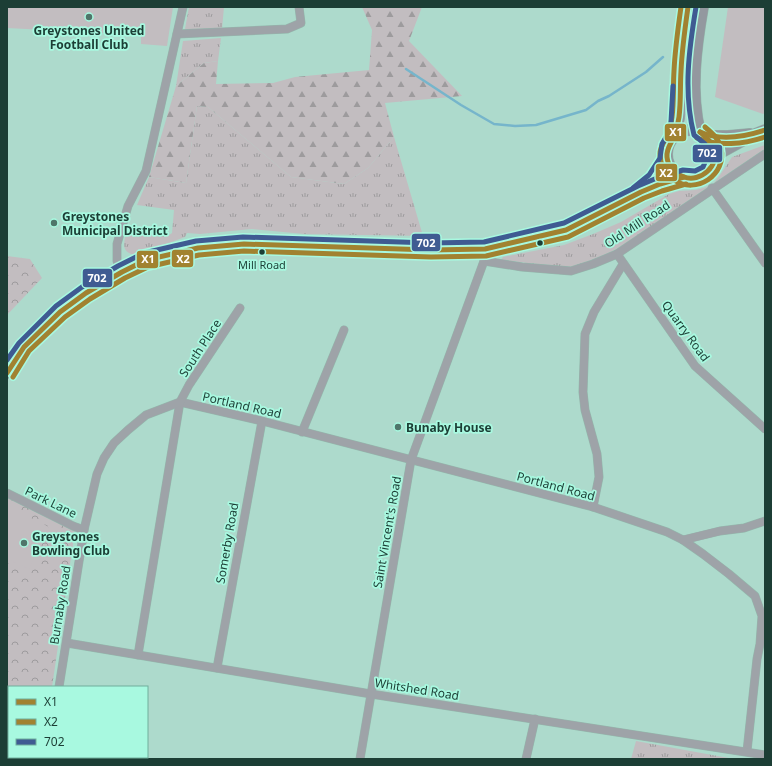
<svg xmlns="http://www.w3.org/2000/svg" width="772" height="766" font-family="'Noto Sans',sans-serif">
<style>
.grass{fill:url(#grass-tufts)}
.forest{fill:url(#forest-firs)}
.park{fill:url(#park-crowns)}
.pitch{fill:#c2bdc0}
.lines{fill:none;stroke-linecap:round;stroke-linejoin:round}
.stream{stroke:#76b5cb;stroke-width:2.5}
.street-casing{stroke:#93b8ac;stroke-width:9}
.secondary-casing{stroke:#93b8ac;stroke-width:12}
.street{stroke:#9ea3a8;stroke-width:8}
.secondary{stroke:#93989f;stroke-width:11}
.bus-1-casing{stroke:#a8f9e0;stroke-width:8}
.bus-2-casing{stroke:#a8f9e0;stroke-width:8}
.bus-3-casing{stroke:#a8f9e0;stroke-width:8}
.bus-1{stroke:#a18230;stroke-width:5}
.bus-2{stroke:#a18230;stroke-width:5}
.bus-3{stroke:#3f5b92;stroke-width:5}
.poi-dot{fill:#4f756a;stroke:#a8f9e0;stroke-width:1.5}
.bus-dot{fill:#1c3e35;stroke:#a8f9e0;stroke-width:1.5}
.labels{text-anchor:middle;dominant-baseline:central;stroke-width:3.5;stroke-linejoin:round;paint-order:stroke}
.bus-label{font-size:11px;fill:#1c3e35;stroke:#a8f9e0}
.poi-label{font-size:12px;font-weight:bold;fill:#1c3e35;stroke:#a8f9e0;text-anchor:start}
.street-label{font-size:12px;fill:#1c3e35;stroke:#a8f9e0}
.line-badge{stroke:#a8f9e0;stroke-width:1.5}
.badge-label{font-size:11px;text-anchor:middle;font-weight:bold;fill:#fff}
</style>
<defs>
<pattern id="grass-tufts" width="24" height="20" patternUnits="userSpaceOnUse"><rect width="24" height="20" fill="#c2bdc0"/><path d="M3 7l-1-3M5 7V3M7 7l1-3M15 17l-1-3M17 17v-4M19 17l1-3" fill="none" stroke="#9d9b9d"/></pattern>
<pattern id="forest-firs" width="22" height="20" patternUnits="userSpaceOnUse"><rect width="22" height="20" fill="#c2bdc0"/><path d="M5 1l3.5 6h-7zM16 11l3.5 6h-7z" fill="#9d9b9d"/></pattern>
<pattern id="park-crowns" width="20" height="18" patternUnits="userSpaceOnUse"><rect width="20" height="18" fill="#c2bdc0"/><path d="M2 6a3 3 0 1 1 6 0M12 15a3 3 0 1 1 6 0" fill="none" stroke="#9d9b9d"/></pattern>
</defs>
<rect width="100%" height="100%" fill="#addacc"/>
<g class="grass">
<polygon points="189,7 224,7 222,29 185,29"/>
<polygon points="221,38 218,61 204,63 176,86 183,41"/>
<path d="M197 106 208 107 291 177 344 184 368 168 394 137 423 236 304 234 252 229 200 234 187 233 185 237 136 255C118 252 125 240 128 227L140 233 169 235 172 233 174 210 137 205 149 177 186 183Z"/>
<polygon points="765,145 765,150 622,246 598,259 570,268 501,260 503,257 564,245 593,234 621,222 669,194 679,191 695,190 704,188 714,183 720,175 732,157"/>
<polygon points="636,741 734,759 631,759"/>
</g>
<polygon class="forest" points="362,7 422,7 409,41 462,96 385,103 394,137 368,168 344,184 291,177 208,107 197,106 186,183 149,177 176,86 204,63 218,61 216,84 273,83 295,77 369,70 372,30"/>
<g class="park">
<polygon points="7,256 30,259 42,278 7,315"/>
<polygon points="7,496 75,530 52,687 9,687 9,753 7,752"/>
</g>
<g class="pitch">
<polygon points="7,7 173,7 167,46 141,44 141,35 7,28"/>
<polygon points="728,7 765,7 765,113 763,114 715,97"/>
<polygon points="7,506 49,527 29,569 7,559"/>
</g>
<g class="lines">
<polyline class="stream" points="406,69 461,105 494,124 515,126 536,125 586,110 598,101 609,96 646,72 663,57"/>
<g class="street-casing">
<g id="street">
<polyline points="177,34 287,29 301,23 299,7"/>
<polyline points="712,188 765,263"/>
<polyline points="617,254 695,366 765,429"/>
<polyline points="484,261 522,267 571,271 593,264 617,254 765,154"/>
<polyline points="122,272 117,261 117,244 128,206 146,171 183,7"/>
<polyline points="180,402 262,421 593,507 667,532 683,540 703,554 729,574 755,596 762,616 760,644 757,659 747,751"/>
<polyline points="302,432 344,330"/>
<polyline points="7,493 73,526 84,530"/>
<polyline points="593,507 599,477 597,454 585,410 583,392 585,334 594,312 623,264"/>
<polyline points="683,540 720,531 744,528 765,521"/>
<polyline points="67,643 371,694 765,755"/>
<polyline points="138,655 180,402 189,385 240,308"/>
<polyline points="217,668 262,421"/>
<polyline points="59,687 84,530 97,474 104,458 114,443 128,430 146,415 180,402"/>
<polyline points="46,759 46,757"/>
<polyline points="360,759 411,460 484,261 485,249"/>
<polyline points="526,759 535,719"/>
</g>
</g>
<g class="secondary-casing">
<g id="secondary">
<circle cx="691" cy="154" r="24"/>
<path d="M700 132C690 92 696 47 703 7"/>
<polyline points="675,136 679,118 683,44 688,7"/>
<polyline points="707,136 728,136 750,134"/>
<polyline points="715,156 755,134 765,130"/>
<polyline points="644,188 662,169 667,159"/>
<polyline points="7,373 24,347 60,312 86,293 122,272 146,260 198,248 244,244 431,250 485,249 566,230 641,192 660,184 684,177"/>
</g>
</g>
<use href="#street" class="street"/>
<use href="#secondary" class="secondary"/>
<g class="bus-1-casing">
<g id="bus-1">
<path d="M688 7C685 28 682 49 681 71 680 86 681 101 679 117 678 122 677 129 675 134 672 143 666 148 667 157 668 167 675 174 684 177 700 183 720 166 714 148 711 141 706 137 700 132"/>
<path d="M700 132C720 141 744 137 765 130"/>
<polyline points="7,373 24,347 60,312 86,293 122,272 146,260 198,248 244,244 431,250 485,249 566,230 641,192 660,184 684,177"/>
</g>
</g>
<g class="bus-2-casing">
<g id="bus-2">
<path d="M681 7C678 28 675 49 674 71 673 86 674 102 672 117 671 122 671 127 669 132 666 140 660 145 660 154 660 164 665 175 674 180 696 195 727 175 721 148 719 139 712 133 705 127"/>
<path d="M697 138C718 147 744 144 765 137"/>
<polyline points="13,377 29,351 65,317 90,299 125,278 148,267 199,255 244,251 431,257 486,256 568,237 644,198 662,191 686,184"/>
</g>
</g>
<g class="bus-3-casing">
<g id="bus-3">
<polyline points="633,188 649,175 660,158 662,144 669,132 671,122 673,86"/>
<path d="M7 360 19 343 56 306 82 287 118 266 144 253 196 241 243 237 431 243 484 242 564 223 638 186 657 178 683 170 695 171 703 167 706 160 708 151 705 144 694 135C683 92 689 49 696 7"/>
</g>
</g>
<use href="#bus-1" class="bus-1"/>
<use href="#bus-2" class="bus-2"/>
<use href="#bus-3" class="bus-3"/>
</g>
<g class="poi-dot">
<circle cx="89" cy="17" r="4"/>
<circle cx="54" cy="223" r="4"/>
<circle cx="398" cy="427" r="4"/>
<circle cx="24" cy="543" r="4"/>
</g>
<g class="bus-dot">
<circle cx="540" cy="243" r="3.5"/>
<circle cx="262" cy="252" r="3.5"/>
</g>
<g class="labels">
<g class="bus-label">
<text x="262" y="264">Mill Road</text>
</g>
<g class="poi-label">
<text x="89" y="30" text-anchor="middle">Greystones United<tspan x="89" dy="14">Football Club</tspan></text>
<text x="62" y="216">Greystones<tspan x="62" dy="14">Municipal District</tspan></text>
<text x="406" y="427">Bunaby House</text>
<text x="32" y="536">Greystones<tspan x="32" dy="14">Bowling Club</tspan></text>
</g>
<g class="street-label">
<text transform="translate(637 224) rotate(-33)">Old Mill Road</text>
<text transform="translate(686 331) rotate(54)">Quarry Road</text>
<text transform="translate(200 348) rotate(-57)">South Place</text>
<text transform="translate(242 405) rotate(13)">Portland Road</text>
<text transform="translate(556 486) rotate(15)">Portland Road</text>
<text transform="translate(51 502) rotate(26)">Park Lane</text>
<text transform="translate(387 532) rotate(-80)">Saint Vincent's Road</text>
<text transform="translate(227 543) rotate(-80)">Somerby Road</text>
<text transform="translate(60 605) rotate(-81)">Burnaby Road</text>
<text transform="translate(417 689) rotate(9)">Whitshed Road</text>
</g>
</g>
<g class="line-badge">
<rect x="664" y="123" width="23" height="19" rx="4" fill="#a18230"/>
<rect x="692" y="144" width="31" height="19" rx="4" fill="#3f5b92"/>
<rect x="655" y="163" width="23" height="19" rx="4" fill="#a18230"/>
<rect x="411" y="233" width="30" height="19" rx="4" fill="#3f5b92"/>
<rect x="171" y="249" width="23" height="19" rx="4" fill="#a18230"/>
<rect x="136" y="250" width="23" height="19" rx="4" fill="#a18230"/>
<rect x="82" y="268" width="31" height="20" rx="4" fill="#3f5b92"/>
</g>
<g class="badge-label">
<text x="676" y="136">X1</text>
<text x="707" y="157">702</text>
<text x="666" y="177">X2</text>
<text x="426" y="247">702</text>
<text x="183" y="263">X2</text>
<text x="148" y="263">X1</text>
<text x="97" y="282">702</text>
</g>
<rect width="772" height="766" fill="none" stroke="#1c3e35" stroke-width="16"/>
<rect x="8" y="686" width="140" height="72" fill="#a8f9e0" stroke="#70ae9c"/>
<rect x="16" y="699" width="20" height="6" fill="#a18230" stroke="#70ae9c"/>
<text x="44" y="706" font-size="12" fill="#1c3e35">X1</text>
<rect x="16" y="719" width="20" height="6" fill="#a18230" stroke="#70ae9c"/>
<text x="44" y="726" font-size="12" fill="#1c3e35">X2</text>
<rect x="16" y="739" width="20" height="6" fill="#3f5b92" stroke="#70ae9c"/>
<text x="44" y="746" font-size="12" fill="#1c3e35">702</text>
</svg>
